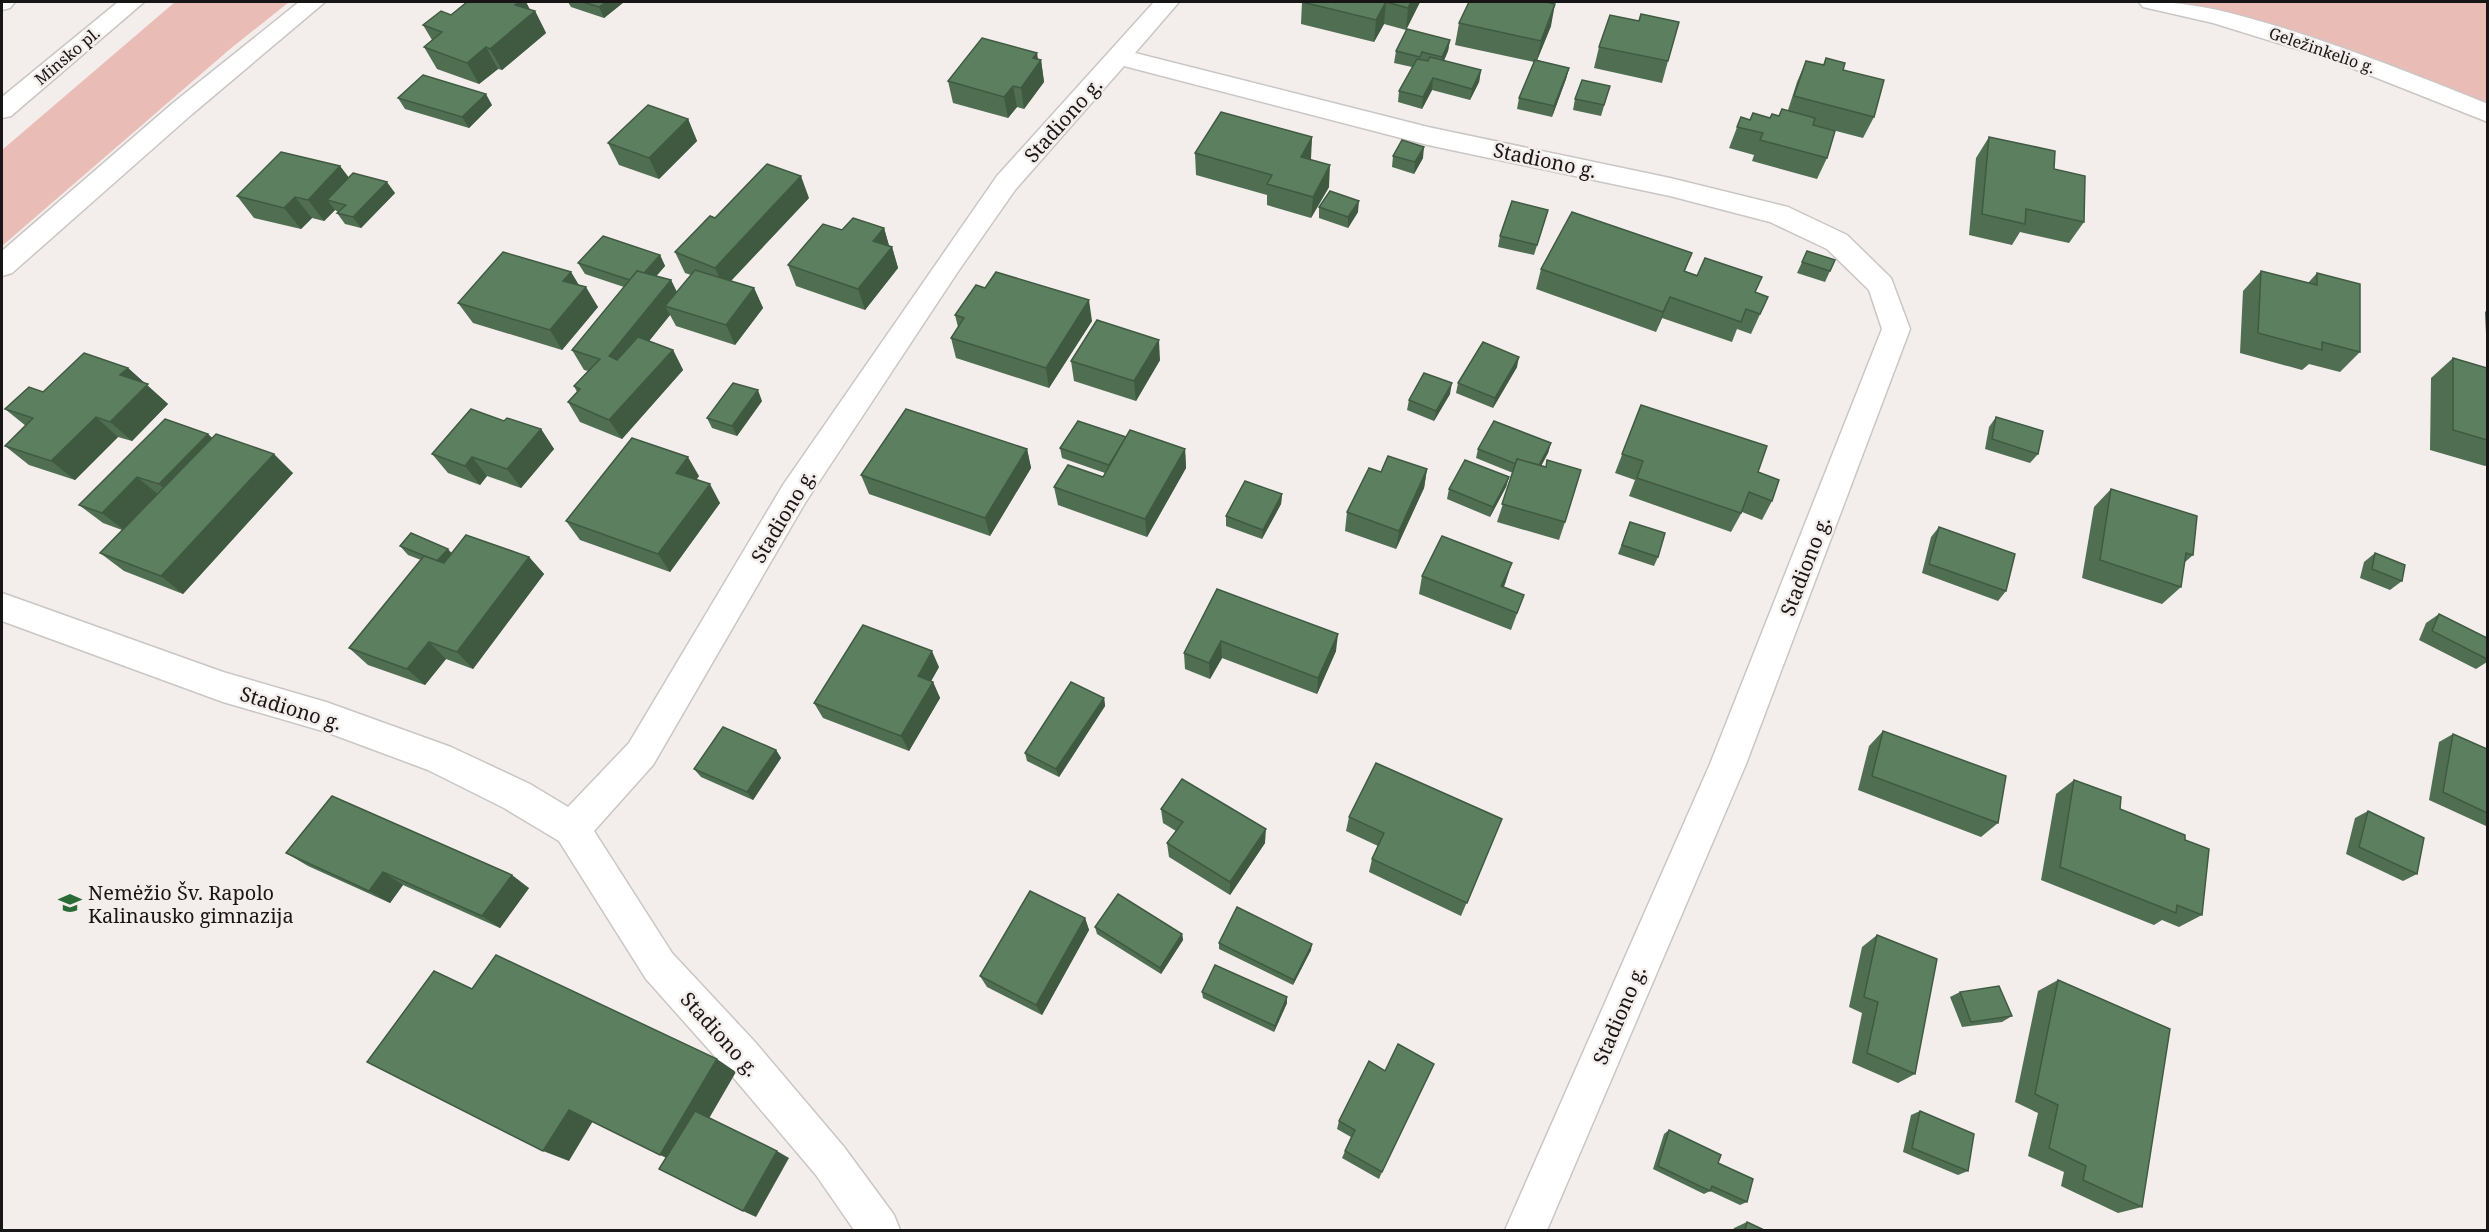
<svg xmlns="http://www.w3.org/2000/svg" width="2489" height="1232" font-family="'Noto Serif',serif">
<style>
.green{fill:#eabcb6}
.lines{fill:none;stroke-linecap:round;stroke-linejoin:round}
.minor-casing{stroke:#cbc6c5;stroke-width:3}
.trunk-casing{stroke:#cbc6c5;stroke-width:3}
.minor{fill:#fff;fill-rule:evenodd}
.trunk{fill:#fff;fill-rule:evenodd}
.wall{fill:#4f6e52}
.shaded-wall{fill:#405a42}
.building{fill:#5c805f;stroke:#405a42;stroke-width:1.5}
.labels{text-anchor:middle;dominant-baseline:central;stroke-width:5;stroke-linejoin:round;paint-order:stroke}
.far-street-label{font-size:16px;fill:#171515;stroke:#f3edec}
.street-label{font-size:20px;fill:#171515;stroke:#f3edec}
.poi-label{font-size:20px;fill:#171515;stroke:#f3edec;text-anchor:start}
</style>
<rect width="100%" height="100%" fill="#f3edec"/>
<g class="green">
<polygon points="175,2 289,2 230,49 2,246 2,150"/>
<polygon points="2184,2 2487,2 2487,106 2293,33"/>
</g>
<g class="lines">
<g class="minor-casing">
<g id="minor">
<polygon points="1154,2 1179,2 1135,53 1428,127 1670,178 1788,207 1847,235 1891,278 1910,329 1746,764 1547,1230 1505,1230 1710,764 1882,329 1869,290 1827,249 1770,222 1670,196 1428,145 1124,66 1015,190 957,273 805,503 653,765 594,831 672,953 755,1042 844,1147 894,1215 900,1230 854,1230 816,1175 727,1070 646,979 559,841 504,808 428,770 326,732 223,702 2,621 2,593 223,672 326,702 451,747 530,784 568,807 629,743 783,485 997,176"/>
<path d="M2139 2C2185 0 2229 12 2273 25 2346 47 2416 75 2488 104V122L2329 59 2213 23 2143 7Z"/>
</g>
</g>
<g class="trunk-casing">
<g id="trunk">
<polygon points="2,2 15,2 10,8 2,10"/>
<polygon points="118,2 144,2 11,116 2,118 2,97"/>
<polygon points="299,2 325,2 191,115 12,273 2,276 2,251 173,103"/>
</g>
</g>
<use href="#minor" class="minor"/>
<use href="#trunk" class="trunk"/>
</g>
<g class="wall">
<polygon points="467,2 526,2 530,10 535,11 546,33 502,70 498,69 479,84 437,69 424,47 432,40 423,25 451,15"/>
<polygon points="568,2 624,2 604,18 571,7"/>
<polygon points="1302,2 1420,2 1406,30 1384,24 1374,42 1301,24"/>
<polygon points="1459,23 1551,26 1537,60 1569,68 1566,79 1552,117 1517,109 1519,98 1534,62 1455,45"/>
<polygon points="1450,40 1448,51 1444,61 1481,70 1479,82 1470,100 1432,90 1422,109 1398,102 1399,91 1412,67 1394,63 1396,51"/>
<polygon points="1599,47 1668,61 1662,83 1594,68"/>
<polygon points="1037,53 1038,60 1041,60 1044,82 1024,109 1017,107 1008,118 953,103 948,81"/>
<polygon points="1826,58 1843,70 1874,117 1863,138 1813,125 1827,158 1817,179 1752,161 1754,155 1729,148 1741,117 1750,120 1770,118 1772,114 1779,116 1788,110 1797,82 1806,61 1823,65"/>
<polygon points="1610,86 1601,116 1573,110 1575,99"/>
<polygon points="398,98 492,105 469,128 405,109"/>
<polygon points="688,119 697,141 659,179 619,165 608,143"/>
<polygon points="1312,137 1310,160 1329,187 1311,218 1267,205 1267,195 1196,175 1195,153"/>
<polygon points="1989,137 2054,169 2084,222 2069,243 2020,232 2012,245 1969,235 1976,158"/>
<polygon points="1393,156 1423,158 1414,174 1392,167"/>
<polygon points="340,166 349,178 395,193 361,228 345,224 337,213 338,212 335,210 324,221 312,218 301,229 254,218 237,196"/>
<polygon points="809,198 731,281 754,288 763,308 735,345 676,326 670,315 649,341 673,350 683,370 622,439 580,422 568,402 577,392 574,386 588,371 584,370 572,350 624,287 585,274 578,263 660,255 665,266 656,276 671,280 677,292 691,275 685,273 675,252"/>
<polygon points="1319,207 1358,212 1348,228 1319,218"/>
<polygon points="1548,210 1534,255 1498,247 1500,236"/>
<polygon points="884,228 889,246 892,247 898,268 865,310 796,286 788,265 842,230"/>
<polygon points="1807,251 1830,271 1825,282 1797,273"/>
<polygon points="1692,253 1685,271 1768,297 1751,334 1737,329 1732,342 1662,318 1656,332 1536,289 1541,269"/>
<polygon points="2261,271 2308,283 2317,273 2360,352 2340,372 2309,364 2302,370 2240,353 2243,291"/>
<polygon points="571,272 579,285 598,307 562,350 473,323 458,303"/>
<polygon points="2487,310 2487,355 2485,312"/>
<polygon points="955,315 1092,321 1049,388 956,358 951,338 958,327"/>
<polygon points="2453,358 2487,368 2487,465 2485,466 2430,450 2431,378"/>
<polygon points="1160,360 1136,401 1074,381 1071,361"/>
<polygon points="1517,367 1493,408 1456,393 1458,383"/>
<polygon points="128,368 168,404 132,441 118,437 75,480 29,465 5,446 26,426 5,409 43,392"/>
<polygon points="1450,394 1434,421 1407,410 1409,400"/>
<polygon points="762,401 737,436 712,428 707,418"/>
<polygon points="1641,405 1772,501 1762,520 1742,512 1731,532 1629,496 1635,480 1615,473"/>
<polygon points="1996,417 2038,454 2030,463 1985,449 1989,427"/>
<polygon points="504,421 541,429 554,449 521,488 487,476 480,485 448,473 432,454"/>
<polygon points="208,434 212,438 293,473 183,594 124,571 100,553 122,530 103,523 79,505"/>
<polygon points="1126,437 1185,449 1186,468 1147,537 1058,505 1054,487 1103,477 1105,473 1062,458 1060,448"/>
<polygon points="1551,443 1548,453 1541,466 1565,522 1559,540 1497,522 1513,473 1476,458 1478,449"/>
<polygon points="1027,449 1031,468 990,536 869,494 861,475"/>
<polygon points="1427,469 1424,488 1396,549 1345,531 1347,512 1381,472"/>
<polygon points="699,476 696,480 720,503 670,572 580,540 566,521"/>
<polygon points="1509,477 1506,487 1490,517 1447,499 1449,489"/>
<polygon points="2111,489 2193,555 2184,563 2181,587 2162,604 2082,578 2094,507"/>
<polygon points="1282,494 1281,504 1262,539 1226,526 1226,516"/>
<polygon points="1630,522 1658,557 1654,566 1618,554"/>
<polygon points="1939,527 2006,591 1998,601 1922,573 1931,537"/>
<polygon points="400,546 452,553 529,557 544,574 473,669 446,659 425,685 368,665 349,648 421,560 408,555"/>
<polygon points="2375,553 2402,581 2390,590 2360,578 2364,562"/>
<polygon points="1422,576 1506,581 1504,587 1524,595 1511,630 1419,594"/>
<polygon points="1217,589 1336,651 1317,694 1222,658 1210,679 1185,669 1184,653"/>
<polygon points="2439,614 2487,638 2487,662 2476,669 2419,640 2426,623"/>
<polygon points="939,667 931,681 933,682 940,698 909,751 823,718 814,703"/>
<polygon points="1104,698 1105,706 1059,777 1027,761 1025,753"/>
<polygon points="1883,731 1998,823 1981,837 1858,790 1869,746"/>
<polygon points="2453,734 2487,749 2487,825 2486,826 2429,800 2439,742"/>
<polygon points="776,750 781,758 753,800 701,777 694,769"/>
<polygon points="2074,780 2120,809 2185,840 2202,915 2179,927 2162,920 2154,925 2041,880 2056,794"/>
<polygon points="1161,809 1265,843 1230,895 1169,857 1167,843 1176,831 1163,823"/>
<polygon points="2368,811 2417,874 2403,881 2346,854 2355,818"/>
<polygon points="1349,817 1502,819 1461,916 1369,872 1372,859 1378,846 1346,831"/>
<polygon points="286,853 529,888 500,928 403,885 390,903 308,866"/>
<polygon points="1085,918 1089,930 1042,1015 987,987 980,976"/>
<polygon points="1095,927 1182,934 1183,940 1161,974 1097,934"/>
<polygon points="1877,935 1915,1074 1898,1083 1852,1063 1862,1013 1849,1007 1862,947"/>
<polygon points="1219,943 1311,950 1293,985 1219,949"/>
<polygon points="2058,980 2142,1207 2118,1213 2061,1186 2064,1172 2028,1156 2038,1113 2015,1102 2038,991"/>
<polygon points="1202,992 1287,997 1287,1003 1274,1032 1203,998"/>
<polygon points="1960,992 2012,1016 2002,1022 1962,1027 1950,997"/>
<polygon points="1369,1061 1382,1172 1379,1179 1342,1158 1351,1137 1337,1129 1339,1121"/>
<polygon points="1920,1111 1968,1171 1958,1175 1903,1152 1911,1115"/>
<polygon points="1669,1130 1718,1163 1747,1202 1740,1205 1710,1191 1704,1194 1653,1169 1664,1134"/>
<polygon points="1747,1222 1764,1230 1733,1230 1734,1228"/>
</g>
<g class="shaded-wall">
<polygon points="519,2 526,2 532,14 535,11 546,33 502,70 490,49 515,5"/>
<polygon points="606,2 624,2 604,18 599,7"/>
<polygon points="1386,2 1384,24 1374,42 1376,20"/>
<polygon points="1411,2 1420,2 1406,30 1408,8"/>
<polygon points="1555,4 1551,26 1536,63 1541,41"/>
<polygon points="1450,40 1448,51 1440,68 1442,57"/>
<polygon points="486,47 498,69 479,84 467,63"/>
<polygon points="1037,53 1038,64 1041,60 1044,82 1024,109 1021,88 1033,58"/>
<polygon points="1569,68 1566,79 1552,117 1554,106"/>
<polygon points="1481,70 1479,82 1470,100 1472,89"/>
<polygon points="1433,78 1432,90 1422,109 1423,97"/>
<polygon points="1013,86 1017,107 1008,118 1004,97"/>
<polygon points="486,94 492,105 469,128 462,117"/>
<polygon points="688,119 697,141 659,179 649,158"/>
<polygon points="1312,137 1311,159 1300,178 1301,157"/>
<polygon points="1424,147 1423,158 1414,174 1415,162"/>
<polygon points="1330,165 1329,187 1311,218 1313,197"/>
<polygon points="340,166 356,187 327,200 335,210 324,221 308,200"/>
<polygon points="801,176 809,198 724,288 715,268"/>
<polygon points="387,182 395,193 361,228 353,217"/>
<polygon points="295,197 312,218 301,229 284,208"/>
<polygon points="1359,201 1358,212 1348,228 1348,217"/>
<polygon points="884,228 890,249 873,241"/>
<polygon points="892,247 898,268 865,310 858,289"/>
<polygon points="660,255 665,266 642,293 636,282"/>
<polygon points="571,272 582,291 586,287 598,307 562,350 550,330 563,281"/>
<polygon points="671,280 681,301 665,306 670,315 621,376 609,356"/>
<polygon points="754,288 763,308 735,345 726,325"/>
<polygon points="1670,297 1662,318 1656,332 1663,312"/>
<polygon points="1089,300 1092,321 1049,388 1046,368"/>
<polygon points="1159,340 1160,360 1136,401 1134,381"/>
<polygon points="673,350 683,370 622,439 609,420"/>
<polygon points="1519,357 1517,367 1493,408 1495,398"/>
<polygon points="128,368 168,404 132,441 110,422 120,375"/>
<polygon points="1452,383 1450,394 1434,421 1436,411"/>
<polygon points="758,390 762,401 737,436 732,426"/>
<polygon points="96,417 118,437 75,480 51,461"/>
<polygon points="541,429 554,449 521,488 507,469"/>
<polygon points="208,434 228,453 180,503 159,484"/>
<polygon points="1551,443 1548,453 1533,481 1536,472"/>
<polygon points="1027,449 1031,468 990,536 985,518"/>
<polygon points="1185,449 1186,468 1147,537 1145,519"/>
<polygon points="274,454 293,473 183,594 161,576"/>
<polygon points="472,457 487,476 480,485 465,466"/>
<polygon points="688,457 699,476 687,492 676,473"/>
<polygon points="1427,469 1424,488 1396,549 1399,531"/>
<polygon points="137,477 159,495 125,531 102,513"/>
<polygon points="1509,477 1506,487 1490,517 1493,507"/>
<polygon points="710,484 720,503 670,572 658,554"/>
<polygon points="1282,494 1281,504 1262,539 1263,530"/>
<polygon points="448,549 456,558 445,570 436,561"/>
<polygon points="529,557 544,574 473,669 457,652"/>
<polygon points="1512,563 1506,581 1496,604 1501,586"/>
<polygon points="1338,634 1336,651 1317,694 1318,678"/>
<polygon points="1221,641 1222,658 1210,679 1209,663"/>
<polygon points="429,642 446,659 425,685 407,669"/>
<polygon points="932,651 939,667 925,692 918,676"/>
<polygon points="933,682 940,698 909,751 901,736"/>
<polygon points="1104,698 1105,706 1059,777 1056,769"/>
<polygon points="776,750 781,758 753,800 747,792"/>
<polygon points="1266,829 1265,843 1230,895 1230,882"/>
<polygon points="383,872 403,885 390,903 369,891"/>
<polygon points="512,875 529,888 500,928 482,916"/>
<polygon points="1085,918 1089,930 1042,1015 1036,1005"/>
<polygon points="1182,934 1183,940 1161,974 1160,968"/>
<polygon points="1312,944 1311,950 1293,985 1294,980"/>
<polygon points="1287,997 1287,1003 1274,1032 1275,1026"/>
<polygon points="717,1059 736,1072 682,1165 660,1155"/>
<polygon points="569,1110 593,1121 569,1161 543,1151"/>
<polygon points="777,1151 789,1158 756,1217 743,1211"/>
</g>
<g class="building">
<polygon points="467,2 519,2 515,5 535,11 490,49 486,47 467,63 424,47 442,32 423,25 441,11 451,15"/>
<polygon points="583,2 606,2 599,7"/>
<polygon points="1302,2 1411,2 1408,8 1386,2 1376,20"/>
<polygon points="1469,2 1546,2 1555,4 1541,41 1459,23"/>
<polygon points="1641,14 1679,22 1668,61 1599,47 1610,15 1639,21"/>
<polygon points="1407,29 1450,40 1442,57 1422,52 1420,57 1396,51"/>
<polygon points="982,38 1037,53 1033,58 1041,60 1021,88 1013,86 1004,97 948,81"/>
<polygon points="1430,57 1481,70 1472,89 1433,78 1423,97 1399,91 1417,59 1428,61"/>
<polygon points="1826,58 1845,63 1843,70 1884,80 1874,117 1794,96 1806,61 1824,65"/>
<polygon points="1535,60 1569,68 1554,106 1519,98"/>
<polygon points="423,75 486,94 462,117 398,98"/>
<polygon points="1582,80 1610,86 1604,105 1575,99"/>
<polygon points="648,105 688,119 649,158 608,143"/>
<polygon points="1782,109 1815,118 1813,125 1835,131 1827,158 1760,140 1763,133 1737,127 1741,117 1750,120 1753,113 1770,118 1772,114 1779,116"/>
<polygon points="1221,112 1312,137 1301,157 1330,165 1313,197 1267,184 1272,175 1195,153"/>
<polygon points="1989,137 2055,151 2054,169 2085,176 2084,222 2026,209 2025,224 1982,214"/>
<polygon points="1402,140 1424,147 1415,162 1393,156"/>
<polygon points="281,152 340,166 308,200 295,197 284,208 237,196"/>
<polygon points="767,164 801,176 715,268 675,252 710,216 715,218"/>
<polygon points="353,173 387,182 353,217 337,213 346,205 327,200"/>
<polygon points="1330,191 1359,201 1348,217 1319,207"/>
<polygon points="1512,201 1548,210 1537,245 1500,236"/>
<polygon points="1572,212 1692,253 1684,271 1697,276 1705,258 1762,277 1755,292 1768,297 1760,314 1746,309 1741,322 1670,297 1663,312 1541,269"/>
<polygon points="853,218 884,228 873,241 892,247 858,289 788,265 823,224 842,230"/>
<polygon points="603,236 660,255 644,273 637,271 630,280 578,263"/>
<polygon points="1807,251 1835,260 1830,271 1802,262"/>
<polygon points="503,252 571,272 563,281 586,287 550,330 458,303"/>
<polygon points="695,270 754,288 726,325 665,306"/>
<polygon points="637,271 671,280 609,356 617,360 638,337 673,350 609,420 568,402 580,389 574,386 600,359 572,350"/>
<polygon points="2261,271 2317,285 2317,273 2360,284 2360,352 2322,342 2322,350 2258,333"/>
<polygon points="996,272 1089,300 1046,368 951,338 964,318 955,315 976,285 985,288"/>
<polygon points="1097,320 1159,340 1134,381 1071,361"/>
<polygon points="1483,342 1519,357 1495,398 1458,383"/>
<polygon points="84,353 128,368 120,375 148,384 110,422 96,417 51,461 5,446 33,418 5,409 29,387 43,392"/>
<polygon points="2453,358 2487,368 2487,440 2453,430"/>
<polygon points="1424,373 1452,383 1436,411 1409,400"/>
<polygon points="733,383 758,390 732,426 707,418"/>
<polygon points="1641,405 1767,446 1758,472 1779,480 1772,501 1749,492 1741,513 1637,478 1643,461 1622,454"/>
<polygon points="471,409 504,421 507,418 541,429 507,469 472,457 465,466 432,454"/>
<polygon points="906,409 1027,449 985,518 861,475"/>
<polygon points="1996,417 2043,431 2038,454 1992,439"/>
<polygon points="165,419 208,434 159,484 137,477 102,513 79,505"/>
<polygon points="1078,421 1126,437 1109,465 1060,448"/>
<polygon points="1494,421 1551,443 1539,465 1517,459 1516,464 1478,449"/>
<polygon points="1130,430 1185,449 1145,519 1054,487 1068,465 1103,477"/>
<polygon points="216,434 274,454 161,576 100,553"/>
<polygon points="632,438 688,457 676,473 710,484 658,554 566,521"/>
<polygon points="1388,456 1427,469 1399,531 1347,512 1369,468 1381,472"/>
<polygon points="1517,459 1546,467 1547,460 1581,470 1565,522 1502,504"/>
<polygon points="1465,460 1509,477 1493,507 1449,489"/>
<polygon points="1245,481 1282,494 1263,530 1226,516"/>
<polygon points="2111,489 2197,516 2193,555 2186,553 2181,587 2100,560"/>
<polygon points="1630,522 1665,533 1658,557 1622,545"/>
<polygon points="1939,527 2015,554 2006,591 1929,564"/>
<polygon points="411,533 448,549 437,561 400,546"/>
<polygon points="466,535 529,557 457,652 429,642 407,669 349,648 424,556 444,563"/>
<polygon points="1442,536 1512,563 1501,586 1524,595 1517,613 1422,576"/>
<polygon points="2375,553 2405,565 2402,581 2372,569"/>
<polygon points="1217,589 1338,634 1318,678 1221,641 1209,663 1184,653"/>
<polygon points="2439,614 2487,638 2487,659 2432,631"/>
<polygon points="863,625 932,651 918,676 933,682 901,736 814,703"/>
<polygon points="1071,682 1104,698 1056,769 1025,753"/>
<polygon points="723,727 776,750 747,792 694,769"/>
<polygon points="1883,731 2006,776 1998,823 1872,776"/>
<polygon points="2453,734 2487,749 2487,813 2443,792"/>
<polygon points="1376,763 1502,819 1467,903 1372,859 1384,833 1349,817"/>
<polygon points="1182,779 1266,829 1230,882 1167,843 1183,822 1161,809"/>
<polygon points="2074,780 2121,797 2120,809 2185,835 2185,840 2209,849 2202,915 2177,905 2176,913 2060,867"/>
<polygon points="332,796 512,875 482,916 383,872 369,891 286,853"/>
<polygon points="2368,811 2424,838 2417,874 2359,847"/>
<polygon points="1030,891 1085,918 1036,1005 980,976"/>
<polygon points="1118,894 1182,934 1160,968 1095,927"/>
<polygon points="1237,907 1312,944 1294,980 1219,943"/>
<polygon points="1877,935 1937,959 1915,1074 1867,1053 1878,1002 1864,997"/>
<polygon points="496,955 717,1059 660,1155 569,1110 543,1151 367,1062 434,971 472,989"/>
<polygon points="1215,965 1287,997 1275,1026 1202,992"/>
<polygon points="2058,980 2170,1029 2142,1207 2083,1180 2086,1166 2049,1148 2058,1105 2035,1094"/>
<polygon points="1999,986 2012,1016 1971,1022 1960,992"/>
<polygon points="1398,1044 1434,1064 1382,1172 1345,1151 1355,1130 1339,1121 1369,1061 1385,1071"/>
<polygon points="695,1111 777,1151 743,1211 659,1169"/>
<polygon points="1920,1111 1974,1134 1968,1171 1912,1148"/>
<polygon points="1669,1130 1721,1155 1718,1163 1753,1179 1747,1202 1712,1186 1710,1191 1658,1166"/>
<polygon points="1747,1222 1764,1230 1745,1230"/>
</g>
<defs>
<g id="school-bare" transform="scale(1.8)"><path d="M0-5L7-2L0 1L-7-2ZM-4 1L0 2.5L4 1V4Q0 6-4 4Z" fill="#2a6b35" stroke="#f3edec" stroke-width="2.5" paint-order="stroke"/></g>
</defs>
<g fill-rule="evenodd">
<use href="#school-bare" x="70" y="903"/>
</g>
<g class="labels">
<g class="far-street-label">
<text transform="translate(2322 50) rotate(19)">Geležinkelio g.</text>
<text transform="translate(67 56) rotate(-40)">Minsko pl.</text>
</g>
<g class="street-label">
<text transform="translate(1063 120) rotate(-48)">Stadiono g.</text>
<text transform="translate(1545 160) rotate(12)">Stadiono g.</text>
<text transform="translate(783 516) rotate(-59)">Stadiono g.</text>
<text transform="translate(1805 566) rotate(-69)">Stadiono g.</text>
<text transform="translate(291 708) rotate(17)">Stadiono g.</text>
<text transform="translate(1619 1015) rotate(-67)">Stadiono g.</text>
<text transform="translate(720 1034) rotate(48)">Stadiono g.</text>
</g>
<g class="poi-label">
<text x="88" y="892">Nemėžio Šv. Rapolo<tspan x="88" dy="23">Kalinausko gimnazija</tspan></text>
</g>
</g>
<rect width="2489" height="1232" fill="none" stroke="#171515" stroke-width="6"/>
</svg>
